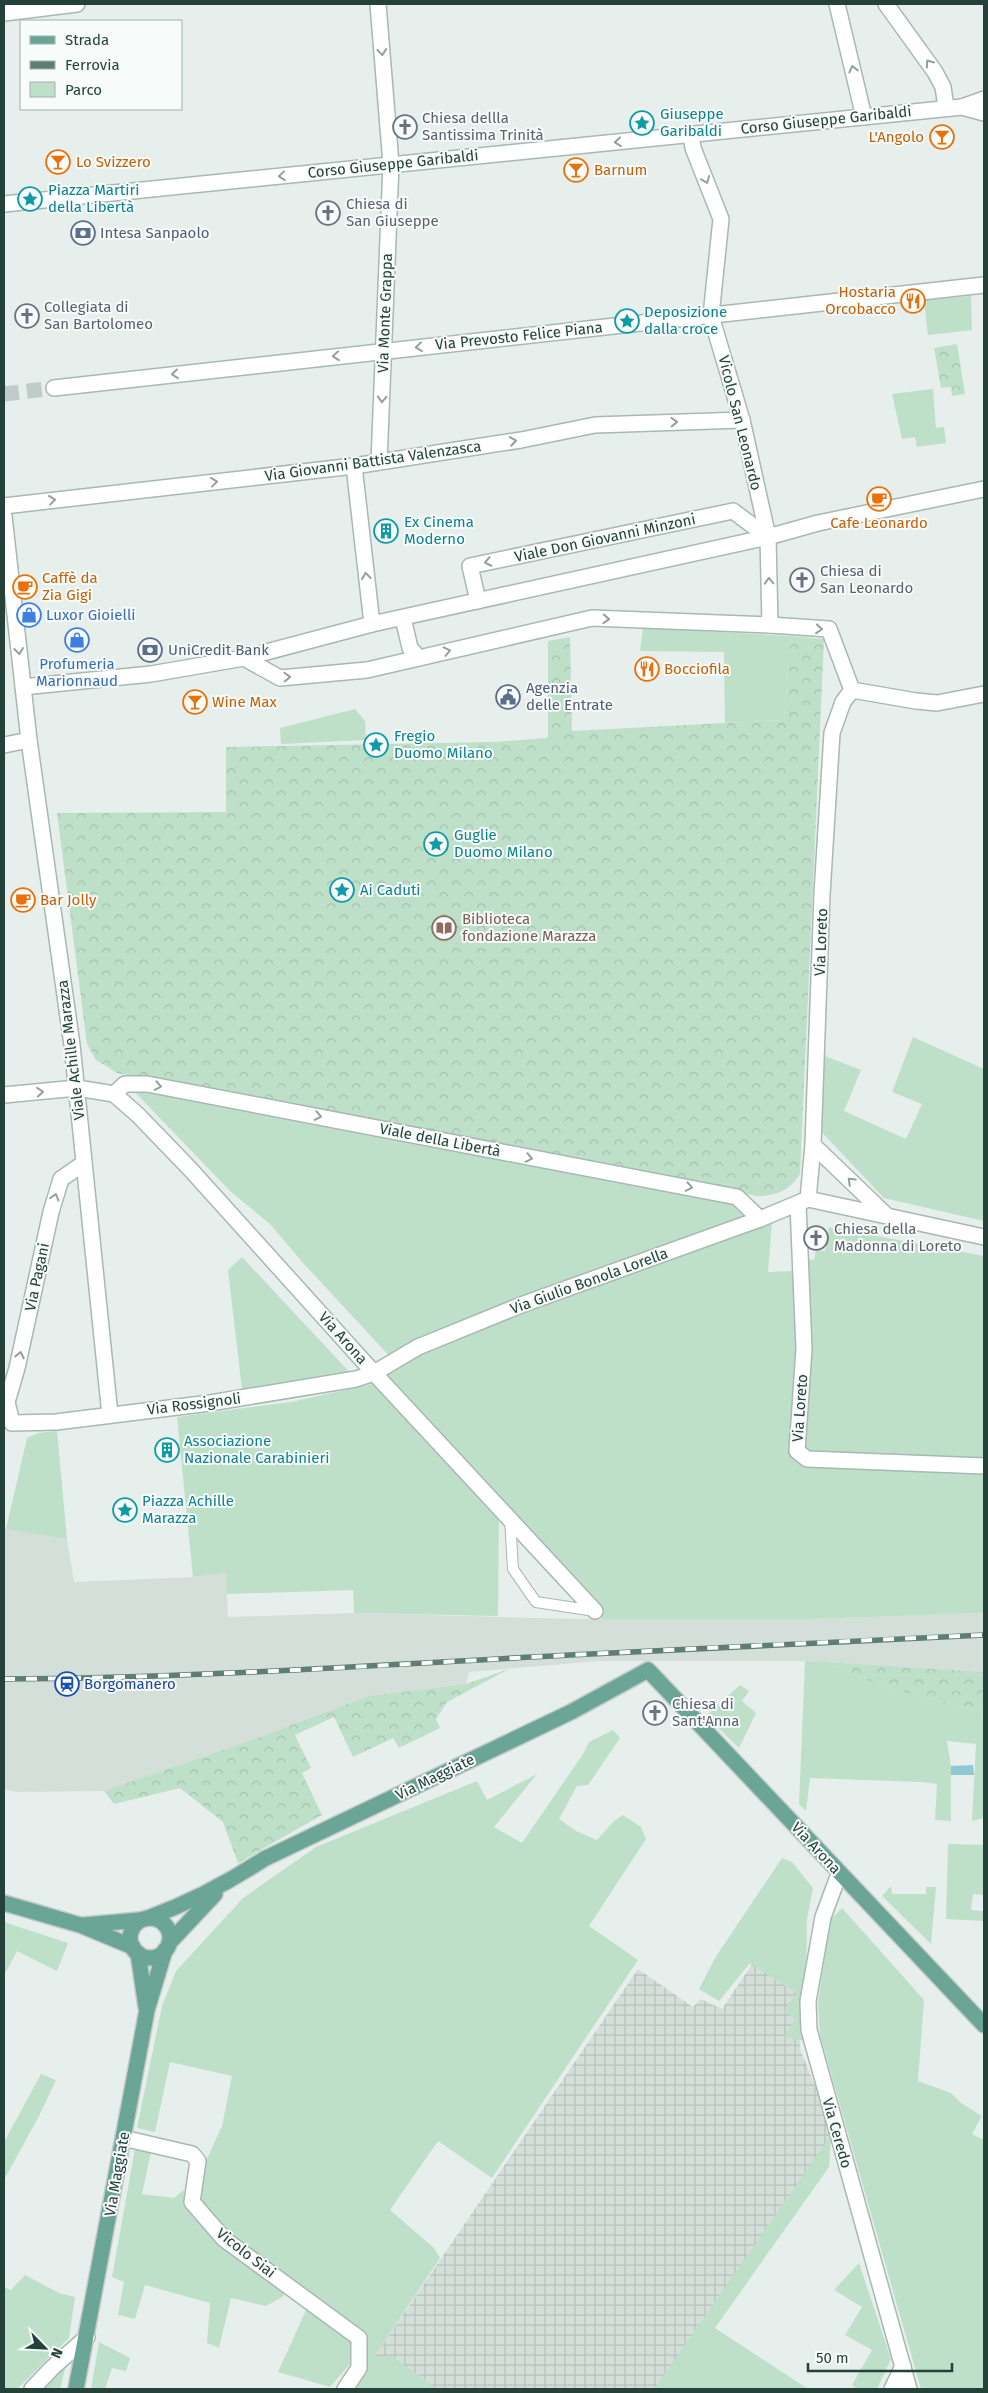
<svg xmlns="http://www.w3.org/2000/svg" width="988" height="2393" font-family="'Fira Sans',sans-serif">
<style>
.built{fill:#d4dfda}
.industrial{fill:url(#industrial-grid)}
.green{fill:#bfe0c8}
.forest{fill:url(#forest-crowns)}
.water{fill:#8ec9d4}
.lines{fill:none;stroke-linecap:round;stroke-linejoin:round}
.minor-tunnel{stroke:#bfccc8;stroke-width:15;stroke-dasharray:15 8;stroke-linecap:butt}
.service-casing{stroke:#a8b8b2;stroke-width:12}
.minor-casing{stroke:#a8b8b2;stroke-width:18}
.primary-casing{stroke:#c2cac8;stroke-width:18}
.service{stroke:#fff;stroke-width:10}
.minor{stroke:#fff;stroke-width:15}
.primary{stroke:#6aa596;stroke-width:15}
.rail-casing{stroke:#5f7d75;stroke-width:5.5}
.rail{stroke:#f7fbf9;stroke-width:4;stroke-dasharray:11;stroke-linecap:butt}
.oneway{stroke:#92a09c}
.labels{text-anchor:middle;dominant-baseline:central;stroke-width:4;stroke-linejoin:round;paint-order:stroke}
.culture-label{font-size:15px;fill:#0d838f;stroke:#f7fbf9;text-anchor:start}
.worship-label{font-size:15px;fill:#5b616d;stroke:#f7fbf9;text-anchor:start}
.street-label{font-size:15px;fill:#24423a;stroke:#f7fbf9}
.food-label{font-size:15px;fill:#c56008;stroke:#f7fbf9;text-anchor:start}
.service-label{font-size:15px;fill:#4e5e75;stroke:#f7fbf9;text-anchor:start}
.shop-label{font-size:15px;fill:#366cbe;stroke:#f7fbf9;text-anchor:start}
.education-label{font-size:15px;fill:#785e54;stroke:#f7fbf9;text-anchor:start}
.transit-label{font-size:15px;fill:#164399;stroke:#f7fbf9;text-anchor:start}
</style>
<defs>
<pattern id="industrial-grid" width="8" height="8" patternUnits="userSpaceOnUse" patternTransform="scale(1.25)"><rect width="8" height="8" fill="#d4dfda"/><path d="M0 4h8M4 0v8" fill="none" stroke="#b6c1bc"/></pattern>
<pattern id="forest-crowns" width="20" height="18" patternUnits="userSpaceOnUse" patternTransform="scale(1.25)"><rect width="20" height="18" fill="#bfe0c8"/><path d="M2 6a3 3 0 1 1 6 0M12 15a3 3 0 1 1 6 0" fill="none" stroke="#a4c1ad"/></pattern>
</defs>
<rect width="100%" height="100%" fill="#e6efeb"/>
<polygon class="built" points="4,1528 67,1539 74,1582 193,1577 226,1573 228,1617 354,1613 573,1619 811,1619 984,1613 984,1672 805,1661 599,1661 469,1672 466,1684 368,1696 260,1737 104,1791 17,1792 4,1789"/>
<polygon class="industrial" points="754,1961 799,1989 800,2049 834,2132 657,2389 423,2389 375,2356 638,1969 693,2007 701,1999 722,2009"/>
<g class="green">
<polygon points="971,296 972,330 928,335 924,300"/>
<polygon points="933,389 936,428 944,427 946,443 917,447 915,437 902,439 892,394"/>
<polygon points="643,628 791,636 784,720 725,723 724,652 640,651"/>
<polygon points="355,709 365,721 366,740 281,744 280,728"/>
<polygon points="913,1037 984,1069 984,1221 884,1198 814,1124 817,1053 861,1070 844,1111 906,1139 922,1104 892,1092"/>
<polygon points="127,1084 737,1197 772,1221 768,1272 794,1271 800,1258 814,1260 816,1250 825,1251 829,1227 984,1256 984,1613 811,1619 602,1619 499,1508 498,1616 354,1613 353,1590 227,1594 226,1573 193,1577 177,1417 291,1402 382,1382 374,1373 394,1361 304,1264 270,1224 230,1191"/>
<polygon points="242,1257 356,1379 243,1398 228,1270"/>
<polygon points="57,1431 67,1539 6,1529 27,1438 38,1433"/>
<polygon points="805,1661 826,1662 881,1686 984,1713 984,1818 972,1821 976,1744 947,1741 951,1766 951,1821 935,1820 937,1784 922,1782 810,1778 806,1811 799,1804"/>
<polygon points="740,1685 749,1691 742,1701 756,1713 739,1748 706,1716"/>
<polygon points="613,1730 620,1738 588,1785 577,1786 559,1819 576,1831 597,1840 613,1822 623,1815 641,1827 646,1839 589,1926 638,1960 492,2178 438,2141 390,2210 434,2248 440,2258 375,2356 392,2356 437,2389 356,2389 365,2374 367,2333 296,2282 231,2238 197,2200 205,2163 222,2126 232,2076 170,2062 155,2132 137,2128 162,2006 176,1971 243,1898 316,1847 477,1781 487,1800 537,1774 494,1827 522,1843 583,1754 589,1742"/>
<polygon points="948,1844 984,1845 983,1895 973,1894 971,1910 984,1911 984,1921 946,1919"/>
<polygon points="782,1858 792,1862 813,1888 807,1919 805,2041 784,2037 795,2019 784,2012 796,1993 750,1963 719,2001 699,1989 715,1958"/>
<polygon points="891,1886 892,1894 926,1894 926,1887 936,1887 931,1944 882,1896"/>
<polygon points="842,1908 924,2000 918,2081 951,2093 961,2103 982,2116 972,2134 984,2140 984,2389 921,2389 820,2035 818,2003 830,1920"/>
<polygon points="4,1922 68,1943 57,1971 17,1951 4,1976"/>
<polygon points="41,2074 56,2080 40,2114 4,2180 4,2142"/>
<polygon points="831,2135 829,2167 715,2328 808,2389 654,2389"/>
<polygon points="135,2149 151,2152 142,2194 174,2198 184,2190 184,2202 206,2227 281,2287 284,2296 266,2306 231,2298 219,2348 207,2343 210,2303 145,2285 135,2319 118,2315 124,2282 112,2277"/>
<polygon points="859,2263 891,2359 877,2389 856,2389 852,2385 872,2350 845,2335 862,2307 834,2290"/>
<polygon points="25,2275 59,2293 75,2297 69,2338 17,2389 4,2389 4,2287 11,2290"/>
<polygon points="307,2308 353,2344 350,2364 330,2387 278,2372"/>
<polygon points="99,2342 130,2358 126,2371 112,2368 105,2389 91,2389"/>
<polygon points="67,2361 60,2389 41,2389"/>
</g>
<g class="forest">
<polygon points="957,344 965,394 952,396 951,387 941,388 934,348"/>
<path d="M791 636 824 639 800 1174C790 1190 777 1196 758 1196L117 1073 96 1060 87 1044 57 813 226 812V747L494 742 548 738V641L570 637 572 731 784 720Z"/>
<polygon points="826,1662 984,1672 984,1713 881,1686"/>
<polygon points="509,1669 447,1702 436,1719 440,1728 399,1748 393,1738 353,1757 334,1717 295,1735 311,1768 302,1773 322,1815 238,1863 223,1822 180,1788 114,1804 104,1791 260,1737 368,1696 466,1684"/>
</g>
<polygon class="water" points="973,1765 974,1775 951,1775 951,1766"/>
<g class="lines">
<polyline class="minor-tunnel" points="4,394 54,388"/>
<g class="service-casing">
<polyline id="service" points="510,1519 513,1569 536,1602 595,1611"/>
</g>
<g class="minor-casing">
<g id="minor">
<polyline points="378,4 391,164 379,462"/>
<polyline points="837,4 864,117"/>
<polyline points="886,4 935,72 943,87 946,107"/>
<polyline points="4,13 77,4"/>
<polyline points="962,107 984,113"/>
<polyline points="691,134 693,148 721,219 711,316 742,420 768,537 770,625"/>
<polyline points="4,204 962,107 984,99"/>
<polyline points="54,388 984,285"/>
<polyline points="354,466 372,624"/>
<polyline points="4,506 354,466 521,440 595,425 742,420"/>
<polyline points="4,516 29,740 72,1045 110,1415"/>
<polyline points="478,601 470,566 733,511 768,537"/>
<polyline points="403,618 410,648 419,658"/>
<polyline points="244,658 280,678 367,670 592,618 770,625 829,629 852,690"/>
<polyline points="23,687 151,674 244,658 372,624 768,537 818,523 984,489"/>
<polyline points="852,690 916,701 937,703 984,694"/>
<polyline points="4,745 29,740"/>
<polyline points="114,1094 125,1084 147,1084 737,1197 760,1219"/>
<polyline points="4,1095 77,1088 114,1094 138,1115 191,1170 374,1373 595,1611"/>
<polyline points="813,1145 886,1215"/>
<polyline points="808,1199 813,1145 822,894 832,733 843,702 852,690"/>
<polyline points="808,1199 984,1237"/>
<polyline points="798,1204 804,1349 797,1451 807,1459 984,1466"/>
<polyline points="7,1402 12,1423 56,1422 210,1403 356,1379 374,1373 418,1347 521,1305 760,1219 808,1199"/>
<polyline points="7,1402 17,1368 51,1212 61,1179 84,1163"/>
<polyline points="839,1874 823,1917 808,2001 809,2030 909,2389"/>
<polyline points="123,2138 192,2154 198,2161 192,2202 224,2239 359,2338 359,2368 345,2389"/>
<polyline points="32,2389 52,2368 87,2337"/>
<polyline points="892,2389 903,2366"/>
</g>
</g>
<g class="primary-casing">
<g id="primary">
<polyline points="4,1903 80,1925 133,1947"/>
<path d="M148 1918C189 1903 226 1884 264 1859L571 1712 648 1670 984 2025"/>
<circle cx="150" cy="1938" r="20"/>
<polyline points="84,1925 140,1920"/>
<polyline points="169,1943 215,1894"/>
<polyline points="138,1953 146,2007"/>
<polyline points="76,2389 147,2010 165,1950"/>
</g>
</g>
<use href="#service" class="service"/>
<use href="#minor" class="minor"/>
<use href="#primary" class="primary"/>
<g class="rail-casing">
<path id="rail" d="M4 1679C193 1678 381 1665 570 1655 708 1648 846 1641 984 1635"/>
</g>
<use href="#rail" class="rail"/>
</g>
<defs><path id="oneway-chevron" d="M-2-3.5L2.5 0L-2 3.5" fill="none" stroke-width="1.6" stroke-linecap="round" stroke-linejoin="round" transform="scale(1.25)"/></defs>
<g class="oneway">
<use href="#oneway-chevron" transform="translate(382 52) rotate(85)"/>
<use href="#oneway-chevron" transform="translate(929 63) rotate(-125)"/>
<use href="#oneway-chevron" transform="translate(853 69) rotate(-104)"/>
<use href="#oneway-chevron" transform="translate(618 142) rotate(174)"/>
<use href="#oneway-chevron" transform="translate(282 176) rotate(174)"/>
<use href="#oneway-chevron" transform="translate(706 180) rotate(68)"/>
<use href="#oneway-chevron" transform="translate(419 347) rotate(174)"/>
<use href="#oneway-chevron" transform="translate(336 356) rotate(174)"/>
<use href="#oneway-chevron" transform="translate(175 374) rotate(174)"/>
<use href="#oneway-chevron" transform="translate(382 399) rotate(93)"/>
<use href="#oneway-chevron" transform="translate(674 422) rotate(-2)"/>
<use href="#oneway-chevron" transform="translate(513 441) rotate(-9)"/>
<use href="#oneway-chevron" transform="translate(214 482) rotate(-7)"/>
<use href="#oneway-chevron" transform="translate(52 500) rotate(-7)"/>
<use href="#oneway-chevron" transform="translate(488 562) rotate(168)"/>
<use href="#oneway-chevron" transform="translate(366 576) rotate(-97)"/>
<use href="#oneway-chevron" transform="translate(769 581) rotate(-92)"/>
<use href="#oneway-chevron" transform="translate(606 619) rotate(2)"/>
<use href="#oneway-chevron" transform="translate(819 629) rotate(5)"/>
<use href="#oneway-chevron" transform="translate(19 651) rotate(83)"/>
<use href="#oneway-chevron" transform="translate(447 651) rotate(-13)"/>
<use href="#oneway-chevron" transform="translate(287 677) rotate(-2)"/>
<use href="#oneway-chevron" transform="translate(158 1086) rotate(11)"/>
<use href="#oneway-chevron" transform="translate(40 1092) rotate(-5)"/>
<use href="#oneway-chevron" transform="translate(318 1116) rotate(11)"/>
<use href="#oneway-chevron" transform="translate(529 1158) rotate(11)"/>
<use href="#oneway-chevron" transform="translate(851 1181) rotate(-136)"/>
<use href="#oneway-chevron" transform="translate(689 1187) rotate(11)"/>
<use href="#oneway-chevron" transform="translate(55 1197) rotate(-73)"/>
<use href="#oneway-chevron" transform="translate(20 1355) rotate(-78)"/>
</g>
<defs>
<g id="sight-ring" transform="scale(1.25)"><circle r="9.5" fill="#f7fbf9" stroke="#0f9aa8" stroke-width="1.5"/><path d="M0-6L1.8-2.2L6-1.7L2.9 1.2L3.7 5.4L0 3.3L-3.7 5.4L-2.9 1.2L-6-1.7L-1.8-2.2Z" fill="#0f9aa8"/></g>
<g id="church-ring" transform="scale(1.25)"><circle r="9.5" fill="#f7fbf9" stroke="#6b7280" stroke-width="1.5"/><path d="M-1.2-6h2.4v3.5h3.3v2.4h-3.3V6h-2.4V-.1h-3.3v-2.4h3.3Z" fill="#6b7280"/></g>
<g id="bar-ring" transform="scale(1.25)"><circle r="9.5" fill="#f7fbf9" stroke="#e8710a" stroke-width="1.5"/><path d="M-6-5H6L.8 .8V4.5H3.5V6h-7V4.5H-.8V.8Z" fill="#e8710a"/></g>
<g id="bank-ring" transform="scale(1.25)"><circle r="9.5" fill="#f7fbf9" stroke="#5c6f8a" stroke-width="1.5"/><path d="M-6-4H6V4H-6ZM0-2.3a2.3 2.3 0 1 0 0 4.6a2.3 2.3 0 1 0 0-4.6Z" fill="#5c6f8a"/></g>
<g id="restaurant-ring" transform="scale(1.25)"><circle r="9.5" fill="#f7fbf9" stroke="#e8710a" stroke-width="1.5"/><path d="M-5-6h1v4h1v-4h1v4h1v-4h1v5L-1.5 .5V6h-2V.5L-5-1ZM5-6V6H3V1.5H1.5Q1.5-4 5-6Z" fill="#e8710a"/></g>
<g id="cafe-ring" transform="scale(1.25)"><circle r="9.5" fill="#f7fbf9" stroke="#e8710a" stroke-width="1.5"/><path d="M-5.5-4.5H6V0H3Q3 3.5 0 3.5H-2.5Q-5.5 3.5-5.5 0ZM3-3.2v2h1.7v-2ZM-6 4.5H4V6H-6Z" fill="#e8710a"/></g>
<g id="building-ring" transform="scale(1.25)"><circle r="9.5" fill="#f7fbf9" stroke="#0f9aa8" stroke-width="1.5"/><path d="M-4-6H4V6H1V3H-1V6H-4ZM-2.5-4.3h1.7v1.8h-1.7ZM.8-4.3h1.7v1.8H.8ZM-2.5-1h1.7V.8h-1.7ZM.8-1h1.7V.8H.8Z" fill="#0f9aa8"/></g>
<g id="shop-ring" transform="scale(1.25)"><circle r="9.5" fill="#f7fbf9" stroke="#3f7fe0" stroke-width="1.5"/><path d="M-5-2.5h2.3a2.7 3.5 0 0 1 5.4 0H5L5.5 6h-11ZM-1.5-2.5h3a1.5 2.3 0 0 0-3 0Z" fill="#3f7fe0"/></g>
<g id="civic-ring" transform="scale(1.25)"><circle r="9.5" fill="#f7fbf9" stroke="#5c6f8a" stroke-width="1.5"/><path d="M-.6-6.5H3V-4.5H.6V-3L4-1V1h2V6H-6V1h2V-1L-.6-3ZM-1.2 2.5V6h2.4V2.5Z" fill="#5c6f8a"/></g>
<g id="library-ring" transform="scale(1.25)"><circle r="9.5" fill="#f7fbf9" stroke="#8d6e63" stroke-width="1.5"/><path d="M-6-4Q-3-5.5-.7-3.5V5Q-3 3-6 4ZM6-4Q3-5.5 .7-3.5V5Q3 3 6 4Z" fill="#8d6e63"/></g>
<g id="station-ring" transform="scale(1.25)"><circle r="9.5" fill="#f7fbf9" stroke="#1a4fb4" stroke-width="1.5"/><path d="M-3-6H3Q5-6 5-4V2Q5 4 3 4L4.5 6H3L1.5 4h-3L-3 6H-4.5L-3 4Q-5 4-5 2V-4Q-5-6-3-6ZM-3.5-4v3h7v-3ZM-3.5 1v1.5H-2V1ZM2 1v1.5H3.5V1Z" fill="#1a4fb4"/></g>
</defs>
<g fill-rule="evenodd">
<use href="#sight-ring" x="642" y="123"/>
<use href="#church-ring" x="405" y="127"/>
<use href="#bar-ring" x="942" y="137"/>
<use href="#bar-ring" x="58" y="162"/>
<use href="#bar-ring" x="576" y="170"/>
<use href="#sight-ring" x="30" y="199"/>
<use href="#church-ring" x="328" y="213"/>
<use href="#bank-ring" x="83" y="233"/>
<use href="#restaurant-ring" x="913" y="301"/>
<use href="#church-ring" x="27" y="316"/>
<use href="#sight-ring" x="627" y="321"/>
<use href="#cafe-ring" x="879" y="499"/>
<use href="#building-ring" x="386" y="531"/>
<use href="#church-ring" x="802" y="580"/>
<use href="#cafe-ring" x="25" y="587"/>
<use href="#shop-ring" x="29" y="615"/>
<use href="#shop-ring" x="77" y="640"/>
<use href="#bank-ring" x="150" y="650"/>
<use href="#restaurant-ring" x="647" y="669"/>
<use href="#civic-ring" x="508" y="697"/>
<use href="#bar-ring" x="195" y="702"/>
<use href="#sight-ring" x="376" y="745"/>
<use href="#sight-ring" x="436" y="844"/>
<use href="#sight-ring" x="342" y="890"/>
<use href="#cafe-ring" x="23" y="900"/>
<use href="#library-ring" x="444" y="928"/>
<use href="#church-ring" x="816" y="1238"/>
<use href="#building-ring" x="167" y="1450"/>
<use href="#sight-ring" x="125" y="1510"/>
<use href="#station-ring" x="67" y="1684"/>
<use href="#church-ring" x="655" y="1713"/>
</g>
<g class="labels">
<g class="culture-label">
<text x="660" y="114">Giuseppe<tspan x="660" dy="17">Garibaldi</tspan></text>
<text x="48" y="190">Piazza Martiri<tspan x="48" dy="17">della Libertà</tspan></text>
<text x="644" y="312">Deposizione<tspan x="644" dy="17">dalla croce</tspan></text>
<text x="404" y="522">Ex Cinema<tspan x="404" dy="17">Moderno</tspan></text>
<text x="394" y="736">Fregio<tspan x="394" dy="17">Duomo Milano</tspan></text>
<text x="454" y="835">Guglie<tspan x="454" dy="17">Duomo Milano</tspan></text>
<text x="360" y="890">Ai Caduti</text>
<text x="184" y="1441">Associazione<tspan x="184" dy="17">Nazionale Carabinieri</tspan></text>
<text x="142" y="1501">Piazza Achille<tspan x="142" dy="17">Marazza</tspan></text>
</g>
<g class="worship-label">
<text x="422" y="118">Chiesa dellla<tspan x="422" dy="17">Santissima Trinità</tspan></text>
<text x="346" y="204">Chiesa di<tspan x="346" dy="17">San Giuseppe</tspan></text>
<text x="44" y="307">Collegiata di<tspan x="44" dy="17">San Bartolomeo</tspan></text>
<text x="820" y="571">Chiesa di<tspan x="820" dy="17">San Leonardo</tspan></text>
<text x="834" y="1229">Chiesa della<tspan x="834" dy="17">Madonna di Loreto</tspan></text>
<text x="672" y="1704">Chiesa di<tspan x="672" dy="17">Sant'Anna</tspan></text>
</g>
<g class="street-label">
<text transform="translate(826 120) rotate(-6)">Corso Giuseppe Garibaldi</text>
<text transform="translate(393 164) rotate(-6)">Corso Giuseppe Garibaldi</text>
<text transform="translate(385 313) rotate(-88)">Via Monte Grappa</text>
<text transform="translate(519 336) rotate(-6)">Via Prevosto Felice Piana</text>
<text transform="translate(740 423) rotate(76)">Vicolo San Leonardo</text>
<text transform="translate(373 461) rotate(-8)">Via Giovanni Battista Valenzasca</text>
<text transform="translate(605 538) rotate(-12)">Viale Don Giovanni Minzoni</text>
<text transform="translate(821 942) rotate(-88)">Via Loreto</text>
<text transform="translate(71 1050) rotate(-97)">Viale Achille Marazza</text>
<text transform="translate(440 1140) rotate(11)">Viale della Libertà</text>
<text transform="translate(37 1277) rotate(-78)">Via Pagani</text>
<text transform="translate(589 1281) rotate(-20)">Via Giulio Bonola Lorella</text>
<text transform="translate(343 1338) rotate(48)">Via Arona</text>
<text transform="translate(194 1404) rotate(-7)">Via Rossignoli</text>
<text transform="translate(800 1408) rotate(-86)">Via Loreto</text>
<text transform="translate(435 1777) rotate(-26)">Via Maggiate</text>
<text transform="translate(816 1848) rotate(47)">Via Arona</text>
<text transform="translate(837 2133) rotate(74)">Via Ceredo</text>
<text transform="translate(117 2174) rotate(-80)">Via Maggiate</text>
<text transform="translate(246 2253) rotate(38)">Vicolo Siai</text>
</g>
<g class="food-label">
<text x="924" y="137" text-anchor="end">L'Angolo</text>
<text x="76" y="162">Lo Svizzero</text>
<text x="594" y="170">Barnum</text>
<text x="896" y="292" text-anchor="end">Hostaria<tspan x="896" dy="17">Orcobacco</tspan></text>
<text x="879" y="523" text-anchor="middle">Cafe Leonardo</text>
<text x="42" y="578">Caffè da<tspan x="42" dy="17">Zia Gigi</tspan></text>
<text x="664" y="669">Bocciofila</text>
<text x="212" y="702">Wine Max</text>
<text x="40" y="900">Bar Jolly</text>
</g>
<g class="service-label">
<text x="100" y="233">Intesa Sanpaolo</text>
<text x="168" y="650">UniCredit Bank</text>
<text x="526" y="688">Agenzia<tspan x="526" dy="17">delle Entrate</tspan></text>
</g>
<g class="shop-label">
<text x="46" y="615">Luxor Gioielli</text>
<text x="77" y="664" text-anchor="middle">Profumeria<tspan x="77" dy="17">Marionnaud</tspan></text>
</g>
<g class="education-label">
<text x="462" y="919">Biblioteca<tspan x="462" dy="17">fondazione Marazza</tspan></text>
</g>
<g class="transit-label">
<text x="84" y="1684">Borgomanero</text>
</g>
</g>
<rect width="988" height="2393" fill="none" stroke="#24423a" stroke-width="10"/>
<rect x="20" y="20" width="162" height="90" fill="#f7fbf9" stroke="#a3b1ad"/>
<rect x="30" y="36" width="25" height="8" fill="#6aa596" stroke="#a3b1ad"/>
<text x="65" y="45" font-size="15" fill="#24423a">Strada</text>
<rect x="30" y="61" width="25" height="8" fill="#5f7d75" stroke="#a3b1ad"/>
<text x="65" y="70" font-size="15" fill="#24423a">Ferrovia</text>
<rect x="30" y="82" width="25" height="15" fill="#bfe0c8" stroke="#a3b1ad"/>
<text x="65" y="95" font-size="15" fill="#24423a">Parco</text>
<g transform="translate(45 2348) rotate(114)" stroke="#f7fbf9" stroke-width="4" paint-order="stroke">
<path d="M0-4L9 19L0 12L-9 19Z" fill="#24423a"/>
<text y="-8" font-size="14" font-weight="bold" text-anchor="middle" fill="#24423a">N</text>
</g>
<path d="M808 2363v8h144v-8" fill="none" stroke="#24423a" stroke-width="2.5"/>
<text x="816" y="2363" font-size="15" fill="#24423a" stroke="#f7fbf9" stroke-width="4" paint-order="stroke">50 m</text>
</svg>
